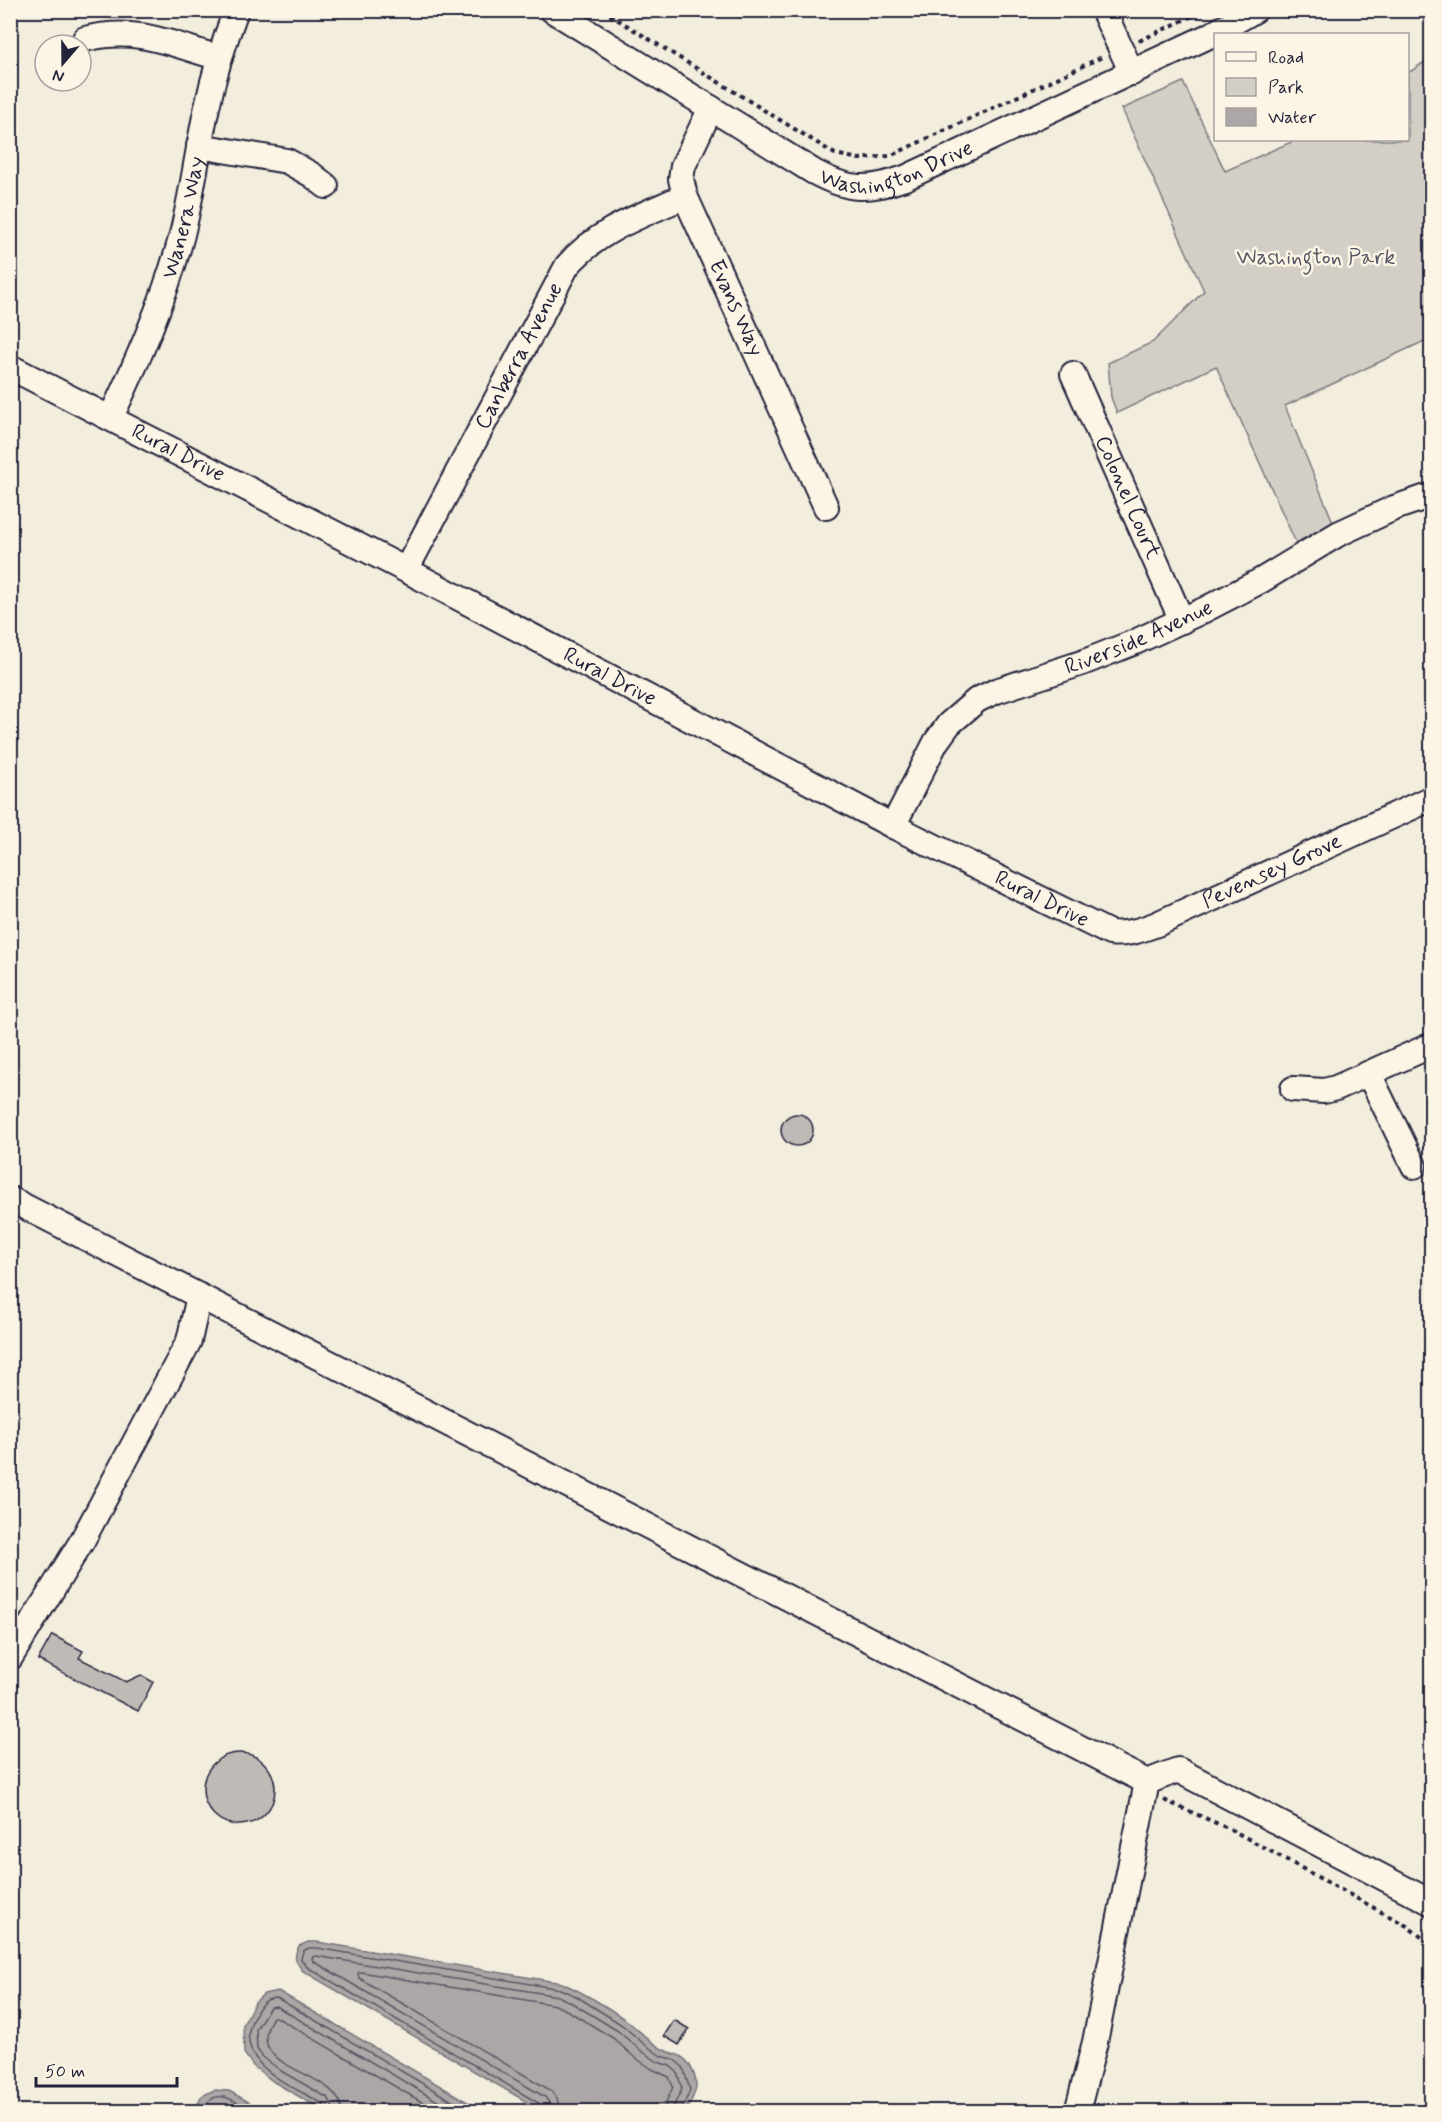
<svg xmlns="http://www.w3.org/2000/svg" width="1442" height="2122" font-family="Mynerve,sans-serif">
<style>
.green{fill:#d4cfc6;stroke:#7b7880;stroke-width:1.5}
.water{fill:#aca7a6;stroke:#75727b;stroke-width:1.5}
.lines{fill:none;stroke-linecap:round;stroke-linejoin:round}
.shore{stroke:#595766;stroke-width:1.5}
.building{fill:#bfbab6;stroke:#22223b;stroke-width:1.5}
.minor-casing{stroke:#22223b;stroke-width:28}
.path{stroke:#22223b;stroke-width:4;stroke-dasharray:4.5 4.5;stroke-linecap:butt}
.minor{stroke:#fcf5e5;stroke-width:24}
.labels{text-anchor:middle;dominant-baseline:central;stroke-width:5;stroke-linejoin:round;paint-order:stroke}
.street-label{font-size:22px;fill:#22223b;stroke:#fcf5e5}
.park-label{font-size:22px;fill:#575665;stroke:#fcf5e5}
</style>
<rect width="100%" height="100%" fill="#f3edde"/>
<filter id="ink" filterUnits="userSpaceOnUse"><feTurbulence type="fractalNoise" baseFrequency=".0167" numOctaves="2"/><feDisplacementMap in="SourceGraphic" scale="12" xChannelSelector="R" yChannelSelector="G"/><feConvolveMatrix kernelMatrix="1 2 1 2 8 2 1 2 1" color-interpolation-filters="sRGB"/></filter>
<g filter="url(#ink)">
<polygon class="green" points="1431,58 1431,338 1285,406 1333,522 1296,543 1216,366 1117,413 1111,397 1108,363 1153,342 1204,291 1122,109 1183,82 1225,171 1296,140 1408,140 1408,73"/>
<g class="water">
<path d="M308 1942H317L562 1983C584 1993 606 2006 626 2020 638 2029 648 2041 662 2049 671 2054 682 2053 689 2064 701 2084 696 2093 686 2111H542L303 1971C295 1961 293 1957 299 1946Z"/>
<polygon points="278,1991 483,2111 324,2111 274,2082 253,2066 244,2053 243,2025 255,2002 264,1994"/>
<polygon points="214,2090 229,2091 265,2111 194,2111 202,2096"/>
</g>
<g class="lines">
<g class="shore">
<path d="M201 2112C215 2084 233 2100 253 2112"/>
<path d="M325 2112 323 2104C291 2085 230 2063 254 2017 260 2006 264 1998 277 1998L471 2112"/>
<polyline points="333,2112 332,2104 328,2098 281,2071 263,2057 257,2049 256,2029 270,2007 276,2006 456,2112"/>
<path d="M342 2112C340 2067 239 2073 273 2017H276L439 2112"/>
<polyline points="544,2112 540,2104 307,1967 301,1959 303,1951 309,1948 317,1948 560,1989 576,1996 622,2025 644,2044 661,2056 673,2059 683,2067 690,2090 681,2112"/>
<polyline points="551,2112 550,2104 545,2097 313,1961 312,1957 316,1956 558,1996 572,2003 618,2031 640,2050 658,2062 670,2066 677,2072 682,2089 674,2105 673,2112"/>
<polyline points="560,2112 557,2098 550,2090 359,1978 358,1973 361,1972 555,2005 568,2011 613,2038 634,2057 652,2069 669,2077 673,2087 666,2102 664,2112"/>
</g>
</g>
<g class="building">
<circle cx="797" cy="1130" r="16"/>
<polygon points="52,1635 83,1651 79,1658 126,1682 141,1675 153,1682 138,1711 38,1660"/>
<circle cx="239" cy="1789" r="36"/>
<polygon points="674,2020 689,2029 679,2045 664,2036"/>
</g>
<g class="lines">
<g class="minor-casing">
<g id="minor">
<path id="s1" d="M552 10 814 172C849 191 868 191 905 178L1213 34 1255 10"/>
<polyline points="1103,10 1132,73"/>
<path d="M85 39C136 26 171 44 220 58"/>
<path id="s2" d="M711 108 683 166 681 179 685 196 826 507"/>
<polyline points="199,146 287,161 312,175 326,186"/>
<path id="s3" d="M10 367 406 570 893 826 1110 933C1127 935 1141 930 1157 924L1432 798"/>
<path id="s4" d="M1073 374 1182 621"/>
<path id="s5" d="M111 417C138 360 163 303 180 242 192 198 197 152 207 107 214 74 224 42 236 10"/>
<path id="s6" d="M406 570 567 266C599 229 641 216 685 196"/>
<path id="s7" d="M893 826 936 742 949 724 977 700 996 691 1082 663 1135 642 1204 610 1262 580 1338 534 1394 508 1432 495"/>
<polyline points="1369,1074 1414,1166"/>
<polyline points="1293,1089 1324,1091 1336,1088 1432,1045"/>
<polyline points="10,1199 1147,1782 1178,1770 1432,1903"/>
<polyline points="10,1658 82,1541 189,1341 199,1296"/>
<polyline points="1077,2112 1095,2042 1147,1782"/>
</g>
</g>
<g class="path">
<polyline points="602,10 835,154 859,159 890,156 1102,57"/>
<polyline points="1139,41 1205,10"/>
<polyline points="1164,1800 1232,1830 1407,1926 1432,1945"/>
</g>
<use href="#minor" class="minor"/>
</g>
</g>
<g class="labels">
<g class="street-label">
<text stroke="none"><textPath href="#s1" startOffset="396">Washington Drive</textPath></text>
<text stroke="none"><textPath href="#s5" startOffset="213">Wanera Way</textPath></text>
<text stroke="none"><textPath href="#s2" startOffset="218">Evans Way</textPath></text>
<text stroke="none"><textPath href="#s6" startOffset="242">Canberra Avenue</textPath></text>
<text stroke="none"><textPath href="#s3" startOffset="189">Rural Drive</textPath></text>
<text stroke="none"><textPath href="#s4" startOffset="135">Colonel Court</textPath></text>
<text stroke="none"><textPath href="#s7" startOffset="327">Riverside Avenue</textPath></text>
<text stroke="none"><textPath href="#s3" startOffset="675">Rural Drive</textPath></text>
<text stroke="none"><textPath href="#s3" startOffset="1412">Pevensey Grove</textPath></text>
<text stroke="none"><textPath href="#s3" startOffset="1161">Rural Drive</textPath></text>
</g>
<g class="park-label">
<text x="1316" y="258">Washington Park</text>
</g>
</g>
<rect width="1442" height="2122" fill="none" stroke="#fcf5e5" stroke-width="36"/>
<rect x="18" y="18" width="1406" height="2086" fill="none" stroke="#22223b" stroke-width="2" filter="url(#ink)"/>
<rect x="1214" y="33" width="195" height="108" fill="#fcf5e5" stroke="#a5a1a1" stroke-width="1.5"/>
<rect x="1226" y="52" width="30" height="9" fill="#fcf5e5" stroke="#a5a1a1" stroke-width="1.5"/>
<text x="1268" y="63" font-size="18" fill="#22223b">Road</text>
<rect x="1226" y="78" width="30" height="18" fill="#d4cfc6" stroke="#a5a1a1" stroke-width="1.5"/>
<text x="1268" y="93" font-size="18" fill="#22223b">Park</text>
<rect x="1226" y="108" width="30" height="18" fill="#aca7a6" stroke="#a5a1a1" stroke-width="1.5"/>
<text x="1268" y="123" font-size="18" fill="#22223b">Water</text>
<g transform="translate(63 63) rotate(200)"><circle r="28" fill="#fcf5e5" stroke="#a5a1a1" stroke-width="1.5"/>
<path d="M0-4.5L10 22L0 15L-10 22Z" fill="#22223b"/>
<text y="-9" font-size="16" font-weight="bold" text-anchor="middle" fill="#22223b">N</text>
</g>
<path d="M36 2077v9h141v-9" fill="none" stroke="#22223b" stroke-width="3"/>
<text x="45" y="2077" font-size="18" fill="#22223b" stroke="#fcf5e5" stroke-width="4.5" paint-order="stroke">50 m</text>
</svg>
